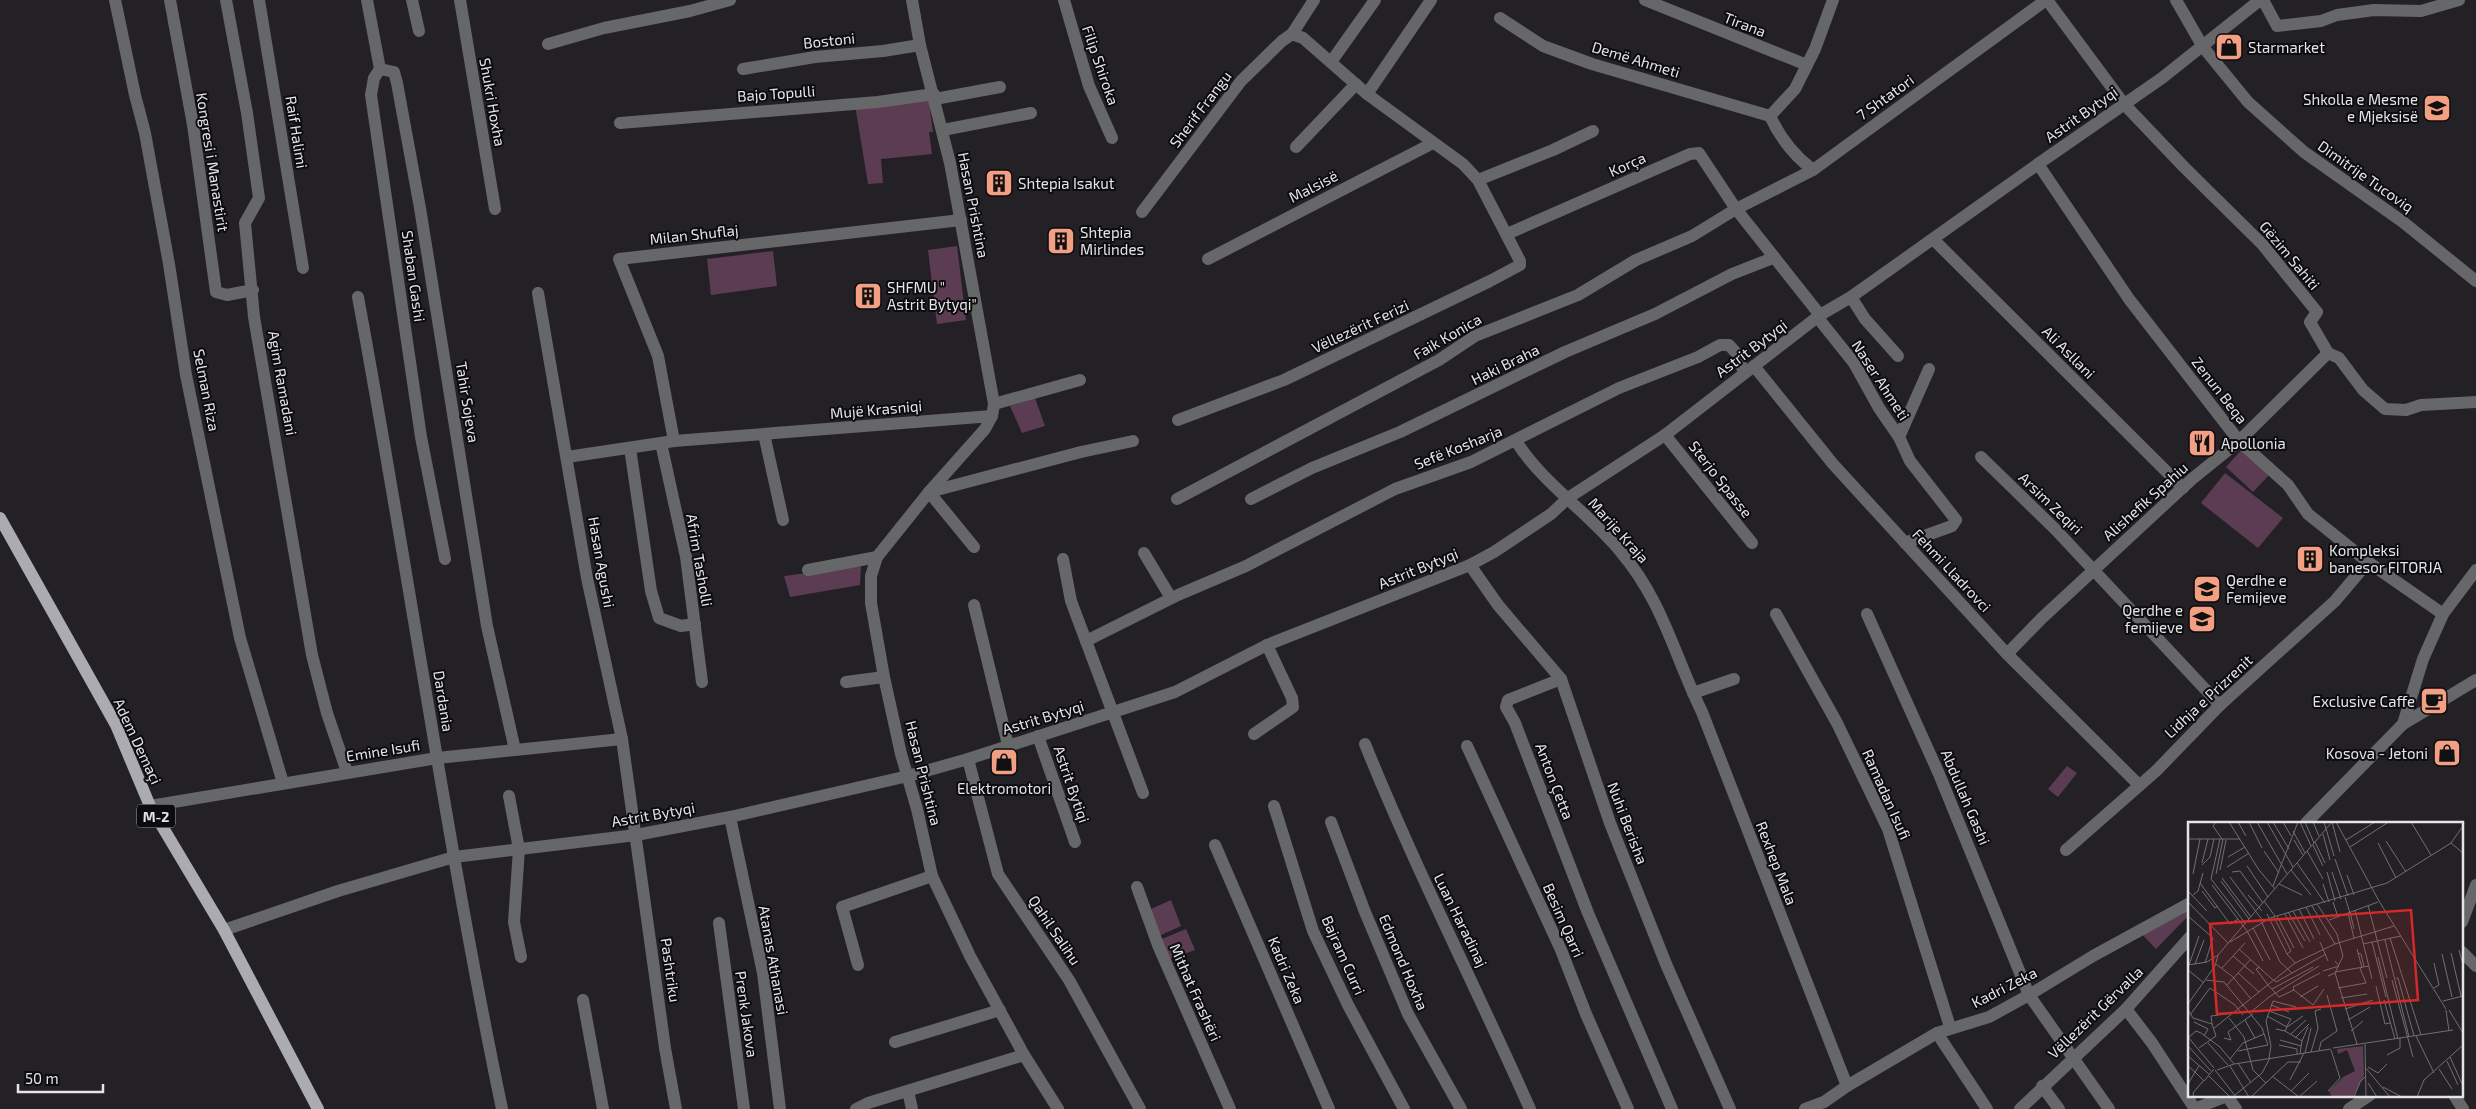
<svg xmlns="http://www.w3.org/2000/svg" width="2476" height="1109" font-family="'Exo 2',sans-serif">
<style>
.green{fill:#5b3c52}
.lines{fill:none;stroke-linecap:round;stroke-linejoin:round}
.minor{stroke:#666769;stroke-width:12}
.major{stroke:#aaacb1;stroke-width:12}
.labels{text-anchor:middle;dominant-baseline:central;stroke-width:4;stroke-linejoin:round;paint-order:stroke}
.shield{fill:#0c0b0e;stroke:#a4a3a6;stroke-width:1}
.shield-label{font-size:14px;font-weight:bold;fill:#e5e4e7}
.street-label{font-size:15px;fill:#e5e4e7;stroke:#0c0b0e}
.poi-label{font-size:15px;fill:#e5e4e7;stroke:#0c0b0e;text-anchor:start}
.inset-road{fill:none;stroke:#716f73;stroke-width:1}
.view{fill:#d62828;fill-opacity:0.15;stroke:#d62828;stroke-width:2.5}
.inset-edge{fill:none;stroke:#e5e4e7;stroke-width:2.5}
</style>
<rect width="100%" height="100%" fill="#232126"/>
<g class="green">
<polygon points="928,96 933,132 929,132 932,154 881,159 883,183 868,184 855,105"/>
<polygon points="957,246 966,320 937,324 928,250"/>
<polygon points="773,251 777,286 711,295 707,259"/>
<polygon points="1035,398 1045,426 1022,433 1010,406"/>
<polygon points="2244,447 2271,473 2253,492 2226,467"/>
<polygon points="2225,473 2283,518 2258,548 2201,503"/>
<polygon points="861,566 860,585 790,597 784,576"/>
<polygon points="2067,766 2077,773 2058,797 2048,789"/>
<polygon points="1171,900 1181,926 1152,939 1142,913"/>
<polygon points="2190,907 2190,914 2156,949 2137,929"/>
<polygon points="1186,929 1195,950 1162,962 1152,943"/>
</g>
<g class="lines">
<g class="minor">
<polyline points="115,0 135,95 145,133 169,264 186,375 240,638 283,783"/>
<polyline points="170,0 193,125 216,292 227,295 253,290"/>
<polyline points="226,0 247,113 259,198 245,223 254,317 312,655 327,713 347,772"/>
<polyline points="259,0 303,268"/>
<polyline points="367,0 380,69 374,78 371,95 421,437 445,559"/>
<polyline points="412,0 419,31"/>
<polyline points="460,0 495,209"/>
<polyline points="912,0 920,45 950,163 994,404 992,416 985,429 929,492 877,557 871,576 871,603 884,677 901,754 917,809 932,876 970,956 1024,1055 1058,1109"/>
<polyline points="1064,0 1089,86 1112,138"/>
<polyline points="1645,0 1807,65"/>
<polyline points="2047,0 2124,104 2184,167 2262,244 2317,312 2310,322 2328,353 2339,358 2363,390 2385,409 2406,410 2421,405 2476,402"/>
<polyline points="2176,0 2203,47 2248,102 2304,152 2403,222 2476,281"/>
<polyline points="2263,0 2277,26 2321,21 2337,15 2374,10 2421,11 2459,0"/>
<polyline points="1500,18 1543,46 1592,64 1770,116"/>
<polyline points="1292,34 1314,0"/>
<polyline points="548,44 604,28 690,11 730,0"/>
<polyline points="1331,62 1375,0"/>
<polyline points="380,69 394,72 397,83 420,208 487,626 515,750"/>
<polyline points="743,69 815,57 883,51 920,45"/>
<polyline points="1367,94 1431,0"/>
<polyline points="935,99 1000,87"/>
<polyline points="1770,116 1795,89 1815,49 1833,0"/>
<path d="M1770 116C1780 138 1793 155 1813 170"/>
<polyline points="620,123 878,102 934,94"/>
<polyline points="943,130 1031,113"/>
<polyline points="1296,147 1356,84"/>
<polyline points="2038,164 2129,299 2239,441 2288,485 2308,514 2368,562 2443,614"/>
<polyline points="1478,180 1553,150 1593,131"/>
<polyline points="1142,212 1241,81 1282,41 1292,34 1303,38 1367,94 1463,164 1478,180 1520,261 1520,265 1490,281 1284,380 1178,420"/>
<polyline points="1507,234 1690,154 1699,153 1736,209 1820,315"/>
<polyline points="1933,239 2183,488"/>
<polyline points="1208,259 1433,143"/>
<polyline points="538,293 587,578 622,739 665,1048 676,1109"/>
<path d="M358 297C408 567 446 840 502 1109"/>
<polyline points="1851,297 1865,319 1898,356"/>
<polyline points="1818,318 1854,363 1879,408 1899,437 1910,461 1956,520 1952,526 1905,543"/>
<polyline points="1754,366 1833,464 2007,654 2139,785"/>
<polyline points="994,404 1080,380"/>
<polyline points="764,434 783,520"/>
<polyline points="1665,435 1752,543"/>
<polyline points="1899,437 1929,369"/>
<polyline points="674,441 658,356 619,259 961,220"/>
<path d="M1516 441C1543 484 1588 512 1620 551 1663 601 1674 655 1702 712L1847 1086"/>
<polyline points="661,443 686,557 702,682"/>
<polyline points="630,448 651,591 659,618 681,626 695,624"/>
<polyline points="567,457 674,441 992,416"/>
<polyline points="1981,457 2055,529 2220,705"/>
<polyline points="1177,499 1439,360 1475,336 1578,295 1636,260 1692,236 1736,209 1813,170 2046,0"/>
<polyline points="1251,499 1312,468 1400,432 1565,352 1655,314 1732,274 1773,258"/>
<polyline points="974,547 929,492 1081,452 1133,441"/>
<polyline points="1144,553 1171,598"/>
<polyline points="1063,559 1071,601 1143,793"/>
<polyline points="1470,565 1498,605 1561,679 1610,823 1666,964 1730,1109"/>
<polyline points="808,570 877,557"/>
<polyline points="974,605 1008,745"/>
<polyline points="1776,614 1837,723 1888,829 1950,1027"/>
<polyline points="1867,614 1939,774 2029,995 2109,1109"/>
<polyline points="1086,641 1178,595 1246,566 1395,489 1471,462 1619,388 1698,357 1720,345 1729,345 1737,354 1744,373"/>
<polyline points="2007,654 2042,618 2192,479 2239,441 2328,353"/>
<polyline points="1561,679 1508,700 1506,707 1515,723 1588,913 1672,1109"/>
<polyline points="846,682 884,677"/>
<polyline points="1693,693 1734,679"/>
<polyline points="2403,724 2423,659 2443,614 2476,570"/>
<polyline points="1254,734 1293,707 1292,698 1267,645"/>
<polyline points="1038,736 1075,842"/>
<path d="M1365 744C1415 868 1476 987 1530 1109"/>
<polyline points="1467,746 1561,950 1586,1014 1628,1109"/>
<polyline points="968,759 998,874 1069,980 1140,1109"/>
<polyline points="509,796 519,849 514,922 521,957"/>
<polyline points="150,806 437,758 622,739"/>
<polyline points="1274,806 1313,931 1348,1005 1404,1109"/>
<polyline points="730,817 763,973 780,1109"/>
<polyline points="1331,822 1365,912 1408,1014 1461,1109"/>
<polyline points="2306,823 2403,724 2476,680"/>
<polyline points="1215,845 1329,1109"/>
<polyline points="2066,850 2156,771 2220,705 2335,601 2368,562"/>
<polyline points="1137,887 1158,945 1230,1109"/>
<polyline points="2462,922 2476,885"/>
<polyline points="719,923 744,1109"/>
<polyline points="224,930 338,891 454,857 636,835 730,817 908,776 968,759 1175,692 1267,645 1470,565 1494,552 1551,514 1568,498 1665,435 1820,315 1851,297 2038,164 2162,78 2260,0"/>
<polyline points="2462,952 2476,966"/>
<polyline points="858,965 842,907 932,876"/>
<polyline points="583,1000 603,1109"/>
<polyline points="2126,1009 2152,1043 2195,1109"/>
<polyline points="1937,1033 1987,1109"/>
<polyline points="895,1042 1000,1010"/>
<polyline points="2042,1086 2059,1109"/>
<polyline points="908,1091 912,1109"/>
<polyline points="2454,1095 2463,1109"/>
<polyline points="856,1109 868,1103 1024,1055"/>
<polyline points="1805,1109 1824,1102 1847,1086 1937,1033 1989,1017 2029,995 2093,956 2190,903"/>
<polyline points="2020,1109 2126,1009 2190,937"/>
<polyline points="2194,1109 2227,1096 2236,1109"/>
<polyline points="2349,1109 2370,1095"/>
</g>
<polyline class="major" points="0,518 116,725 150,806 224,930 318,1109"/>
</g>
<defs>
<g id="shop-square" transform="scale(1.4375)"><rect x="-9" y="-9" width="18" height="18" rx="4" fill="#f39f83" stroke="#0c0b0e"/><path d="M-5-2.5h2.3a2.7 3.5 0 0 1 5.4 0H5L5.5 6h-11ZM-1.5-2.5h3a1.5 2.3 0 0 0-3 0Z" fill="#111"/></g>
<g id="university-square" transform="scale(1.4375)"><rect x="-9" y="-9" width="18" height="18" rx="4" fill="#f39f83" stroke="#0c0b0e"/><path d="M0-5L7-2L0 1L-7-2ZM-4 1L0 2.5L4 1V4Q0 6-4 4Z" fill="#111"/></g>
<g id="building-square" transform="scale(1.4375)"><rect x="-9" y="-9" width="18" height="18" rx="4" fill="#f39f83" stroke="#0c0b0e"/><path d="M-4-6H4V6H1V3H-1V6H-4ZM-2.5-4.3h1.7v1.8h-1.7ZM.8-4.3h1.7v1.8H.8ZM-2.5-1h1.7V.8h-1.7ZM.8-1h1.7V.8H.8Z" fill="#111"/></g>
<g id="restaurant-square" transform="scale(1.4375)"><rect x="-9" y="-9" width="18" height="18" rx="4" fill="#f39f83" stroke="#0c0b0e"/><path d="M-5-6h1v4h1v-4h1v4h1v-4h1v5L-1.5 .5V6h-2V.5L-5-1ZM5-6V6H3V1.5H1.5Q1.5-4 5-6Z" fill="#111"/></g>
<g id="school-square" transform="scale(1.4375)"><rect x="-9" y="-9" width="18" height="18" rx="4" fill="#f39f83" stroke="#0c0b0e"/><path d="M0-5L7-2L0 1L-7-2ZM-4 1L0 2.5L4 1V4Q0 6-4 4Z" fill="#111"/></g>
<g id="cafe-square" transform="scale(1.4375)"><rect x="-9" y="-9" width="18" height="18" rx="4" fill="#f39f83" stroke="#0c0b0e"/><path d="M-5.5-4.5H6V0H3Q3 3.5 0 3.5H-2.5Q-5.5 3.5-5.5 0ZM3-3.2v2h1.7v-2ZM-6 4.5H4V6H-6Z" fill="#111"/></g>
</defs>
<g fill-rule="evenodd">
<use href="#shop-square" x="2229" y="47"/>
<use href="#university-square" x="2437" y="108"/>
<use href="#building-square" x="999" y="183"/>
<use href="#building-square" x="1061" y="241"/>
<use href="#building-square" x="868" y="296"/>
<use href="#restaurant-square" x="2202" y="443"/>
<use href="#building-square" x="2310" y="559"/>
<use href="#school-square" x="2207" y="589"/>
<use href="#school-square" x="2202" y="619"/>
<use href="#cafe-square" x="2434" y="701"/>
<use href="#shop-square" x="2447" y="753"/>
<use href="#shop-square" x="1004" y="762"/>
</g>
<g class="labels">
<rect class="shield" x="137" y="804.5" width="38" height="23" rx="4"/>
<g class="shield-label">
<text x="156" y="816">M-2</text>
</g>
<g class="street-label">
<text transform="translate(1745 24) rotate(21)">Tirana</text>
<text transform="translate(829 40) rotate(-6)">Bostoni</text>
<text transform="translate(1636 59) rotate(17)">Demë Ahmeti</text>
<text transform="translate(1101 65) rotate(71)">Filip Shiroka</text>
<text transform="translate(776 93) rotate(-4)">Bajo Topulli</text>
<text transform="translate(1885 97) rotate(-36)">7 Shtatori</text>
<text transform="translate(493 102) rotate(80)">Shukri Hoxha</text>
<text transform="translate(1200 109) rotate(-53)">Sherif Frangu</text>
<text transform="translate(2081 114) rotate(-35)">Astrit Bytyqi</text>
<text transform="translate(297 132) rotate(81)">Raif Halimi</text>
<text transform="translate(213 162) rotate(81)">Kongresi i Manastirit</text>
<text transform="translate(1627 164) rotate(-24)">Korça</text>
<text transform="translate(2366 176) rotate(35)">Dimitrije Tucoviq</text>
<text transform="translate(1313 186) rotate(-27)">Malsisë</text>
<text transform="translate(974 205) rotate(79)">Hasan Prishtina</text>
<text transform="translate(694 234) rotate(-6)">Milan Shuflaj</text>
<text transform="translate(2290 255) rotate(50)">Gëzim Sahiti</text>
<text transform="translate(414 276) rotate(82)">Shaban Gashi</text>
<text transform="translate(1360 326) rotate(-25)">Vëllezërit Ferizi</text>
<text transform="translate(1447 336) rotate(-30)">Faik Konica</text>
<text transform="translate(1751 348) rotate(-37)">Astrit Bytyqi</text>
<text transform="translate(2069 352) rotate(45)">Ali Asllani</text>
<text transform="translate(1505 364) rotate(-26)">Haki Braha</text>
<text transform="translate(1881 380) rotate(57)">Naser Ahmeti</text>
<text transform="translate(283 383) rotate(80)">Agim Ramadani</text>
<text transform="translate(207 390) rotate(79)">Selman Riza</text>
<text transform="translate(2220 390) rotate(52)">Zenun Beqa</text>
<text transform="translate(468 402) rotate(81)">Tahir Sojeva</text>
<text transform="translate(876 409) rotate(-5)">Mujë Krasniqi</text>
<text transform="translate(1458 447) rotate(-22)">Sefë Kosharja</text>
<text transform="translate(1721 479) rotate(52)">Sterjo Spasse</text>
<text transform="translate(2145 501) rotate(-42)">Alishefik Spahiu</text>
<text transform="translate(2051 503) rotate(44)">Arsim Zeqiri</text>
<text transform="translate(1619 530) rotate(48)">Marije Kraja</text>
<text transform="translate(700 560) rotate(80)">Afrim Tasholli</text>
<text transform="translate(602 562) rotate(80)">Hasan Agushi</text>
<text transform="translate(1418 568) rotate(-22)">Astrit Bytyqi</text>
<text transform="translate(1952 570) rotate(47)">Fehmi Lladrovci</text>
<text transform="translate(2208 696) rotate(-43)">Lidhja e Prizrenit</text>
<text transform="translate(444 701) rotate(81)">Dardania</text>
<text transform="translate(1043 717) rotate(-17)">Astrit Bytyqi</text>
<text transform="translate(138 741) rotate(65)">Adem Demaçi</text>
<text transform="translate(383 750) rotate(-9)">Emine Isufi</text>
<text transform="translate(924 773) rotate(76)">Hasan Prishtina</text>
<text transform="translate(1555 781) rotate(69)">Anton Çetta</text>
<text transform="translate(1072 784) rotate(71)">Astrit Bytiqi</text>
<text transform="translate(1887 794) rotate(66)">Ramadan Isufi</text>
<text transform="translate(1966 797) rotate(67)">Abdullah Gashi</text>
<text transform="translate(653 814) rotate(-10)">Astrit Bytyqi</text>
<text transform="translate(1628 823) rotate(69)">Nuhi Berisha</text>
<text transform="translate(1777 863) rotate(69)">Rexhep Mala</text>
<text transform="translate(1461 920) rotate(64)">Luan Haradinaj</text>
<text transform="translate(1564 920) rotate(66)">Besim Qarri</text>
<text transform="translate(1055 930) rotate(56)">Qahil Salihu</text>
<text transform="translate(1344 955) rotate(66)">Bajram Curri</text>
<text transform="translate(774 960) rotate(80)">Atanas Athanasi</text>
<text transform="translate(1404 962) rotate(67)">Edmond Hoxha</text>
<text transform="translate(671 970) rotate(82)">Pashtriku</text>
<text transform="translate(1287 970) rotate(67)">Kadri Zeka</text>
<text transform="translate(2004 987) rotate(-27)">Kadri Zeka</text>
<text transform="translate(1196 992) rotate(66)">Mithat Frashëri</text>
<text transform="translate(2095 1012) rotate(-44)">Vëllezërit Gërvalla</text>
<text transform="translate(747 1014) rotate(82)">Prenk Jakova</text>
</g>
<g class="poi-label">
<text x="2248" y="47">Starmarket</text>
<text x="2418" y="99" text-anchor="end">Shkolla e Mesme<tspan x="2418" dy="17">e Mjeksisë</tspan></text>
<text x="1018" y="183">Shtepia Isakut</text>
<text x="1080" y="232">Shtepia<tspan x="1080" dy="17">Mirlindes</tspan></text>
<text x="887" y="287">SHFMU "<tspan x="887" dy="17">Astrit Bytyqi"</tspan></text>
<text x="2221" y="443">Apollonia</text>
<text x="2329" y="550">Kompleksi<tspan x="2329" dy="17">banesor FITORJA</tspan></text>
<text x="2226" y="580">Qerdhe e<tspan x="2226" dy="17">Femijeve</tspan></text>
<text x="2183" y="610" text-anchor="end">Qerdhe e<tspan x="2183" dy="17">femijeve</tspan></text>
<text x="2415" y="701" text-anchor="end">Exclusive Caffe</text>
<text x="2428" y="753" text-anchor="end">Kosova - Jetoni</text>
<text x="1004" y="788" text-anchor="middle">Elektromotori</text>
</g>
</g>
<g transform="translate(2188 822)">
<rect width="275" height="275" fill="#232126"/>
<path d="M175 224 176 254 165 275H144L141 269 155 255 167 249 159 228 150 232 149 227Z" fill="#5b3c52"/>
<path class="inset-road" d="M28 0 25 4 34 17M41 0 71 48 87 67M50 0 58 14M61 0 74 26M69 0 99 52M79 0 105 45M85 0 101 27M95 0 103 14M112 0 123 24M117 0 126 21M125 0 131 14M136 0 146 34M144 0 152 30M148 0 191 79 258 187M223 0 243 33M105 9 117 31M135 12 142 38M0 17H52M32 17 23 57 58 102M106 18 115 33M158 18 187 0M198 19 218 50M127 20 137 41M190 21 208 56M263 21 275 31M125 23 135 44M162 25 199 1M76 29 91 51M119 29 135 57M40 35 57 25M147 37 160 74M14 41 20 17M109 41 137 81M14 43 22 35 26 17M59 44 80 75M39 45 61 31M32 48 38 18M103 48 123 73M44 50 52 49 75 81M139 50 147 79M144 50 153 77M5 52 12 17M28 52 35 17M159 53 166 73M42 55 75 99M34 56 63 95M33 59 61 97M12 61 42 102 50 97M91 62 114 73M135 62 141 80M24 63 59 109 75 139M85 64 110 0M14 69 27 86 30 84M1 70 19 89M5 73 10 69 15 51M60 73 74 89M157 75 162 91M76 79 87 94M0 80 40 121M145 80 150 95M129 82 149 112 155 134 147 151 140 154M180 83 199 156M124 84 147 122M118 85 132 113M111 87 126 117M167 88 184 157M105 89 122 120M100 90 117 119M162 90 166 107M160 91 166 116M79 92 99 132 107 141M97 92 115 126M0 94 25 116 17 141M89 94 106 126M86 95 103 129 99 132M141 98 190 80M74 101 92 140 104 151M65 106 82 138M202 116 233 213M197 118 221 215M42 120 82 96 199 61 263 21 275 4M132 120 140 139M184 120 198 175M175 122 213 114M51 127 85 158M169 127 174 146M271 128 275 143M170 131 173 132 176 145M263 131 273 174M254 132 264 175M45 134 66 152M190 135 210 217M7 142 16 118M28 142 45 155 63 177M0 143 19 140 30 133M1 143 11 114M72 145 68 147 80 163M34 146 57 121M0 148 16 161M135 149 151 144 147 139M147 150 181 144M50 151 71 170M147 151 169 222M208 156H210L226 214M18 158 36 160 74 206 80 223 50 229M86 158 88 160 138 132M204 158 225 235M39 163 63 137M80 163 91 175 106 168M188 164 197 202 202 201M22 166 47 183 55 193M150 166 178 161 172 146M246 166 251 163 246 141M84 167 125 145M106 168 125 183 136 167M106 168 105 165 132 151M112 175 130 164M153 176 179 172M196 178 207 217M85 179 108 185M255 179 275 174M0 182 27 144 30 133 144 0M83 183 101 190M157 187 185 178M0 188 5 196 24 202 28 214 11 226M258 188 261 209M261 188 275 211M81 189 103 197 99 204M63 190 81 175 131 144M2 193 22 166M79 194 99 205 97 209 88 207M41 196 56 215 65 248 78 261M57 198 67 216M160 198 182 185M6 200 20 207 16 214M24 202 23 194 46 191M99 205 115 194M25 207 107 141 147 122 206 104M97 209 114 219 112 232M163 209 175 199M103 212 118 198M228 214 246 251M0 215 26 246M1 215 8 209 13 211 32 225 46 242M36 216 43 218 40 210 65 192M107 216 121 202M92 218 113 224M114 219 120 205M20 221 40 243M177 222 178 275M91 223 109 227V232M0 224 23 249M145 226 265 208M131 229 133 220 149 209 139 173M123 230 130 206 127 189 133 187M117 231 123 206M199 233 212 226V216M0 234 21 252M262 235 275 264M81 236 83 224 78 199 85 179M42 237 55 221 76 212M259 239 270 263M50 241 63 261M0 244 7 250 11 244M42 244 61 275M177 245 202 275M180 245 190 251 199 242M251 247 264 267M27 248 48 275M29 248 46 242 143 227M21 254 42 275M84 254 111 275 129 259M102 258 116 231M180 261 189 275M0 262 7 250 16 259 26 247M195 265 214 275M103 269 121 251M140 269 152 256 143 228M47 273 74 251 82 236M6 275 5 271 15 259M63 275 100 240H113M166 275 172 260 178 254M229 275 236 258 275 223"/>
<path class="view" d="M223 88 230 178 29 192 22 102Z"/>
<rect width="275" height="275" class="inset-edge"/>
</g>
<path d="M18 1084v8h85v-8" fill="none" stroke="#e5e4e7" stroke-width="2.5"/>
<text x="25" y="1084" font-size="15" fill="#e5e4e7" stroke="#0c0b0e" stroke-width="4" paint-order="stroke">50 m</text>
</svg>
